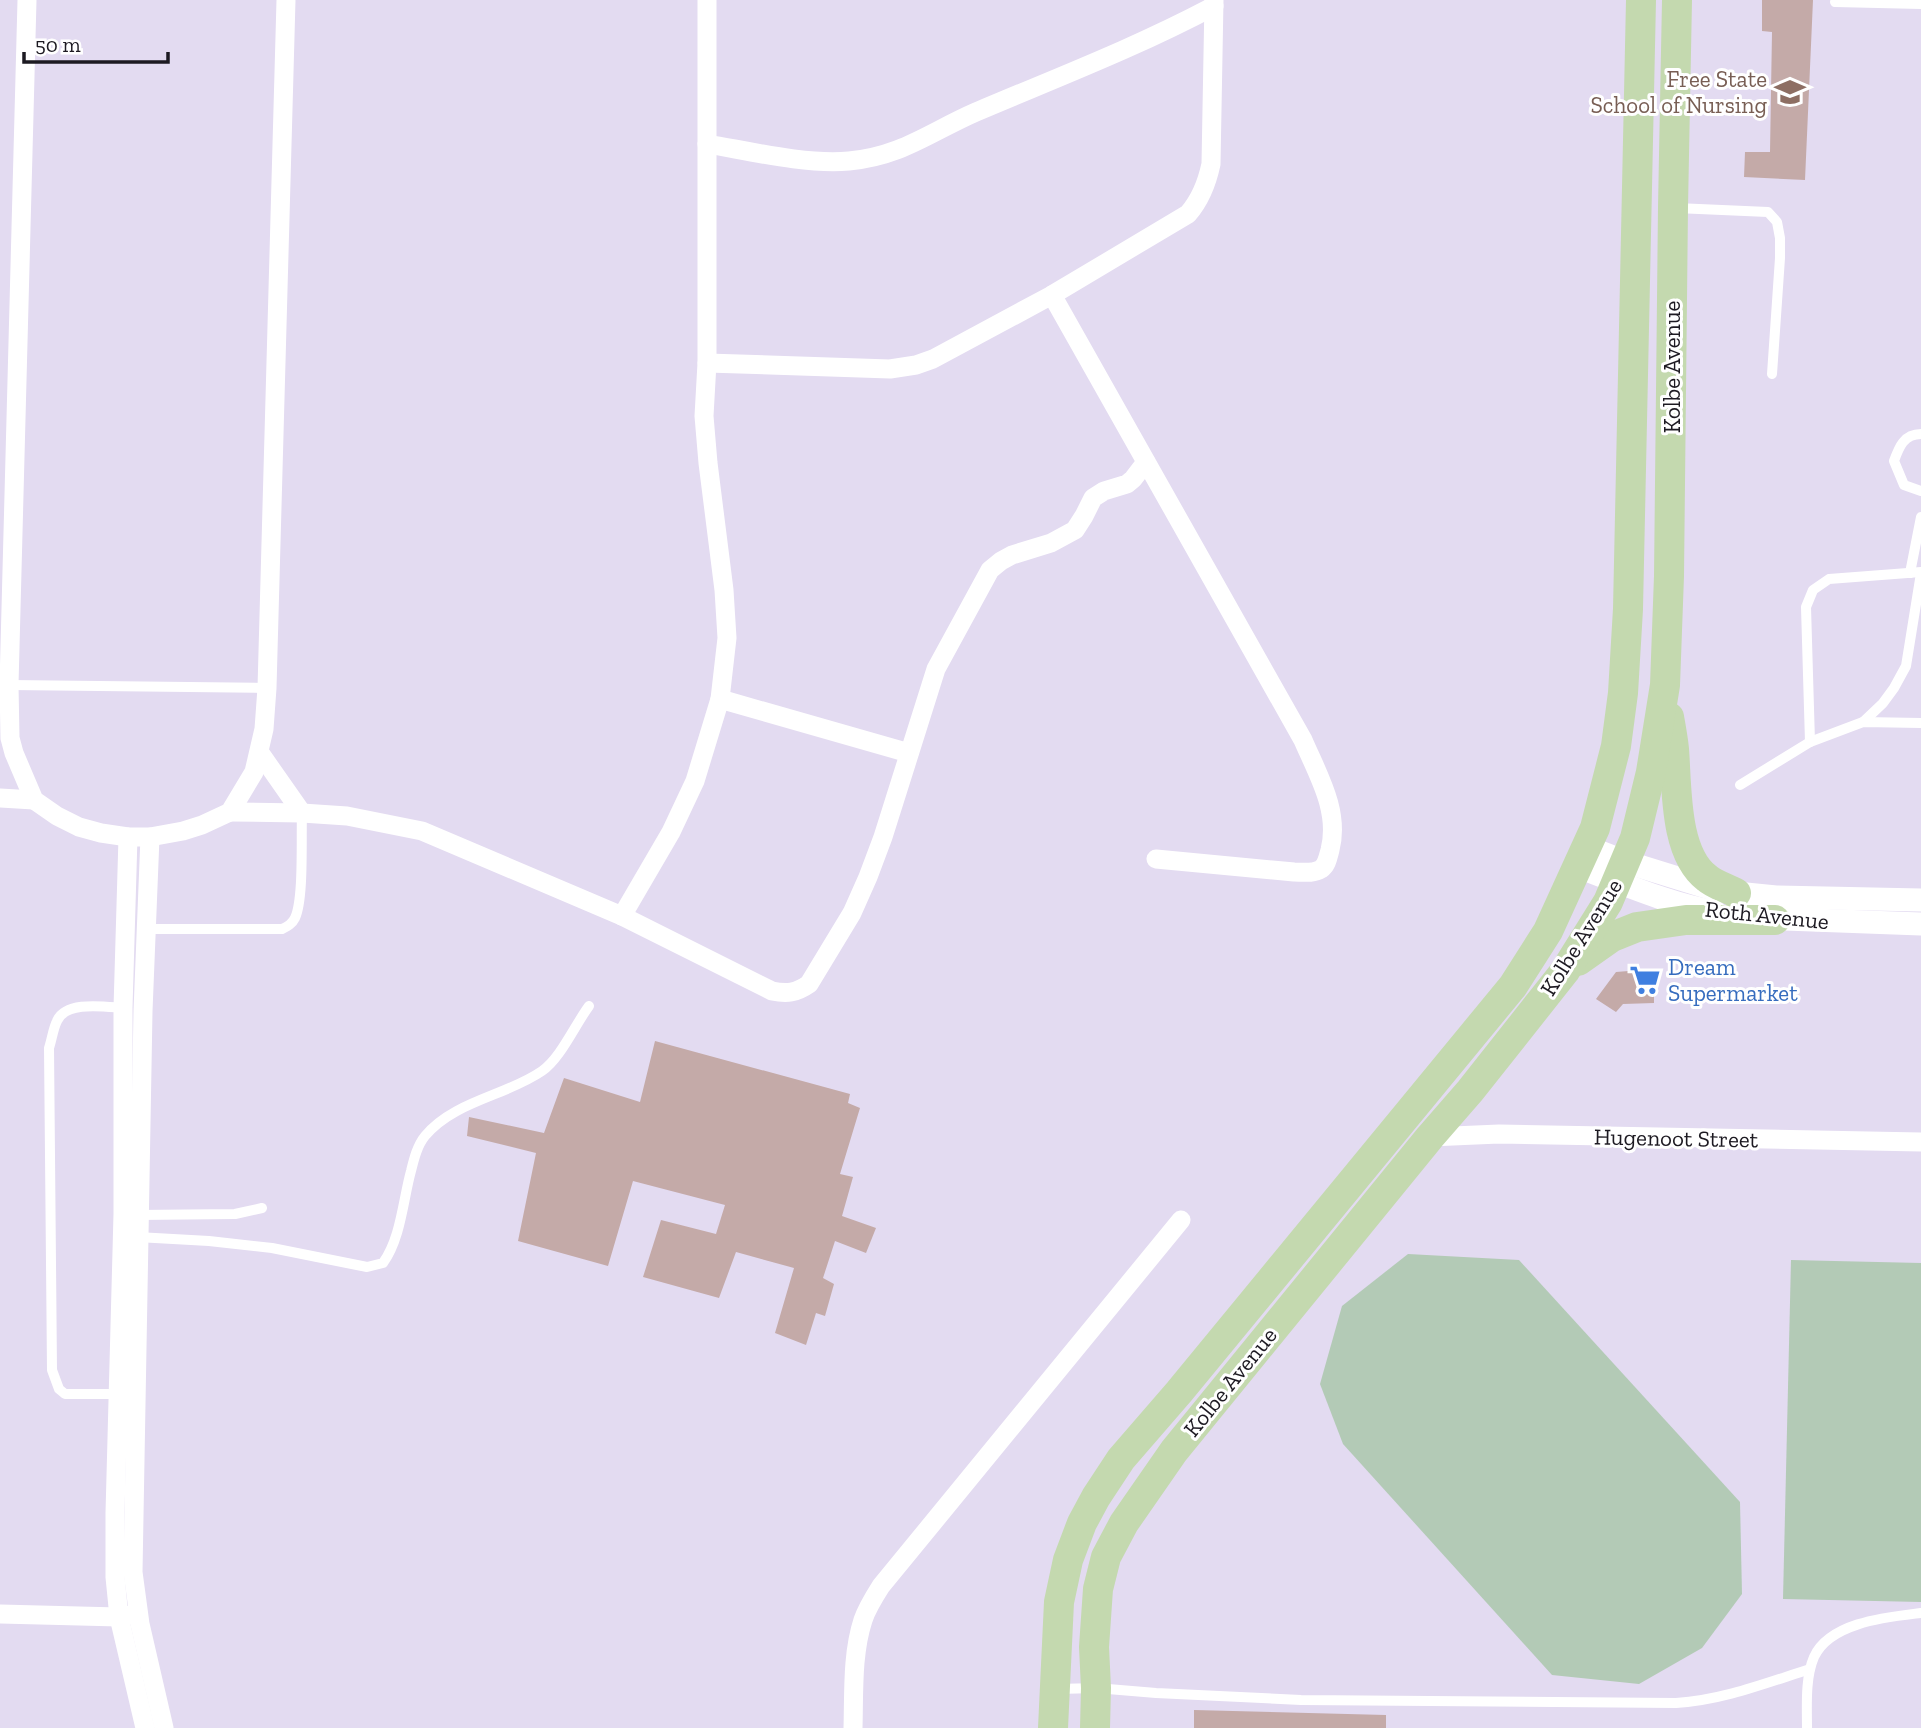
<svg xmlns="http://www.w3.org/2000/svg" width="1921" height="1728" font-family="'Zilla Slab',serif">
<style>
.green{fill:#b3cab6}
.building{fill:#c4aaa8}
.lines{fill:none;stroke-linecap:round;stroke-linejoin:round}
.service{stroke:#fff;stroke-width:10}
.minor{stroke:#fff;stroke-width:19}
.tertiary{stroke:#fff;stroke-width:23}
.primary{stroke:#c4d9af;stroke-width:30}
.labels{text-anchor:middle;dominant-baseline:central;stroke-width:6;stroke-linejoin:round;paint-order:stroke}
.education-label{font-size:23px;fill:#785e54;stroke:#fff;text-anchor:end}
.street-label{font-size:23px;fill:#1d1a22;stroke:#fff}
.shop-label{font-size:23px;fill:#366cbe;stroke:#fff;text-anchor:start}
</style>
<rect width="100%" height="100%" fill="#e3dbf1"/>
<g class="green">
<polygon points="1408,1254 1519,1260 1740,1502 1742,1594 1702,1648 1639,1684 1552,1675 1343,1444 1320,1384 1342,1306"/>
<polygon points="1791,1260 1921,1263 1921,1602 1783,1599"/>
</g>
<g class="building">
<polygon points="1762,0 1813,0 1805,180 1744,177 1745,152 1770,152 1772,32 1762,31"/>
<polygon points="1654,969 1654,1003 1623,1004 1616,1012 1596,999 1616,972"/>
<polygon points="655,1041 850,1094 848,1103 860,1108 840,1174 853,1177 842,1216 876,1228 866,1253 835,1241 823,1278 834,1284 825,1316 816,1313 806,1345 775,1333 794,1268 736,1252 719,1298 643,1277 661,1220 716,1234 725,1205 633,1181 608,1266 518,1241 536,1153 467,1136 469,1117 544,1133 564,1078 640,1102"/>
<polygon points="1194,1710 1386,1715 1386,1728 1194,1728"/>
</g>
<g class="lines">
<g class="service">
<polyline points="1835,2 1921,4"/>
<polyline points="1676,208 1768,212 1777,222 1780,238 1780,258 1772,374"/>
<path d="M1921 434C1904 434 1899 447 1894 461L1904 485 1921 491"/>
<polyline points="1910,573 1921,517"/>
<polyline points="9,685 267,688"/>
<polyline points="1863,722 1883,703 1894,688 1906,666 1921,573"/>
<polyline points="1810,742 1806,607 1813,590 1829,579 1921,572"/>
<polyline points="1740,785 1810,742 1863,722 1921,723"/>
<path d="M144 929H282C288 926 292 924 295 918 304 899 301 838 302 813"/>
<polyline points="137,1215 235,1214 262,1208"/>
<path d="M137 1237 209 1241 272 1248 367 1267 383 1263C401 1238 403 1200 411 1171 414 1159 417 1146 425 1136 454 1101 506 1096 542 1071 560 1059 575 1025 589 1006"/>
<path d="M119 1394H65L59 1389 52 1370 49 1048C52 1039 53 1029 57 1021 66 1000 106 1007 125 1008"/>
<path d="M1058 1689 1096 1688 1156 1693 1301 1700 1676 1703C1723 1700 1766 1683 1810 1669"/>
<path d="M1807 1728C1807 1706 1805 1678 1814 1657 1830 1622 1888 1617 1921 1613"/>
</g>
<g class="minor">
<polyline points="27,0 9,685 10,738 14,753 34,800 57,816 79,827 101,833 128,837 150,837 183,831 202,825 230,812 254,772 264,729 267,688 286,0"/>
<path d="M707 144C749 151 806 165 849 161 902 156 930 132 976 112 1056 78 1137 47 1214 6"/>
<path d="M1052 295 1303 740C1318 775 1340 811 1330 850 1328 857 1327 865 1321 869 1313 874 1302 872 1294 872L1156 859"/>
<path d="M707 363 890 369 916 365 933 359 1052 295 1188 214C1201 199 1207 183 1211 164L1214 0"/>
<polyline points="720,699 909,753"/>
<polyline points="260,753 302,813"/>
<polyline points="0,798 34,800"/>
<path d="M230 812 302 813 347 816 422 831 622 916 772 991C787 994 796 993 809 984L852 913 868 877 883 837 936 669 990 570 1001 561 1012 555 1051 543 1075 530 1084 516 1093 498 1104 491 1127 484 1133 479 1146 462"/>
<polyline points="128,837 123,1008 123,1214 115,1513 115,1577 119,1617 145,1728"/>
<polyline points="150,837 143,1011 133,1572 140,1624 164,1728"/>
<polyline points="622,916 671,832 695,781 720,699 727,638 724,590 708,463 704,416 707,363 707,0"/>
<polyline points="1430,1137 1499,1134 1921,1142"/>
<polyline points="0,1614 119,1617 130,1615"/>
<path d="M853 1728C854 1692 852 1654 863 1620 867 1608 874 1597 881 1586L1181 1220"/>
</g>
<g class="tertiary">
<polyline points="1587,847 1626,862 1713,889 1736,893 1776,897 1921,900"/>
<path d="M1578 867C1622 883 1668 904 1715 912"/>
<polyline points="1759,918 1921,924"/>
</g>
<g class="primary">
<path d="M1669 717C1671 728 1673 739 1674 749 1677 787 1674 853 1707 878 1715 885 1727 888 1736 893"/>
<polyline points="1578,961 1612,937 1637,927 1686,920 1775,920"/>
<polyline points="1053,1728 1059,1602 1068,1560 1082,1523 1096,1497 1121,1459 1179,1392 1513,986 1548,931 1595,828 1616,746 1623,693 1628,609 1641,0"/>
<polyline points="1095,1728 1096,1688 1094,1647 1098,1589 1106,1557 1124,1523 1174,1451 1430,1137 1470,1091 1565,971 1608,902 1635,838 1651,772 1665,685 1669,576 1673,207 1677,0"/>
</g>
</g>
<defs>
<g id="school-bare" transform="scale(2.415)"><path d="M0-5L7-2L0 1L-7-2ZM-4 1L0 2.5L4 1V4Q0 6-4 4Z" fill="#8d6e63" stroke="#fff" stroke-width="2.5" paint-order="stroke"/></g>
<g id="supermarket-bare" transform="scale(2.415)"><path d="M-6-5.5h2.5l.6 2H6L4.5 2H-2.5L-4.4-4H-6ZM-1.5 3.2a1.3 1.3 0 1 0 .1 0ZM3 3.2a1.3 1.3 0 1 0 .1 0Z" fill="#3f7fe0" stroke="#fff" stroke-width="2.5" paint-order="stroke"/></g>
</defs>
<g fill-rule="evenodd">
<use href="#school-bare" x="1790" y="92"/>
<use href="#supermarket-bare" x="1645" y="980"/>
</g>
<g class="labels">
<g class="education-label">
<text x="1767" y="79">Free State<tspan x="1767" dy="26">School of Nursing</tspan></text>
</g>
<g class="street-label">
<text transform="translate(1672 367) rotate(-90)">Kolbe Avenue</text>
<text transform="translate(1767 915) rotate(6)">Roth Avenue</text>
<text transform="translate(1581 937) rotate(-58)">Kolbe Avenue</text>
<text transform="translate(1676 1138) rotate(1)">Hugenoot Street</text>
<text transform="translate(1230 1382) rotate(-51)">Kolbe Avenue</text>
</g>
<g class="shop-label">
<text x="1668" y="967">Dream<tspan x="1668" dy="26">Supermarket</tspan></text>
</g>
</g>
<path d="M24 52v10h144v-10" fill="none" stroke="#1d1a22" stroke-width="3.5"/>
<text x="35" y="52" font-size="21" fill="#1d1a22" stroke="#ffffff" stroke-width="5" paint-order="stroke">50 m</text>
</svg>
